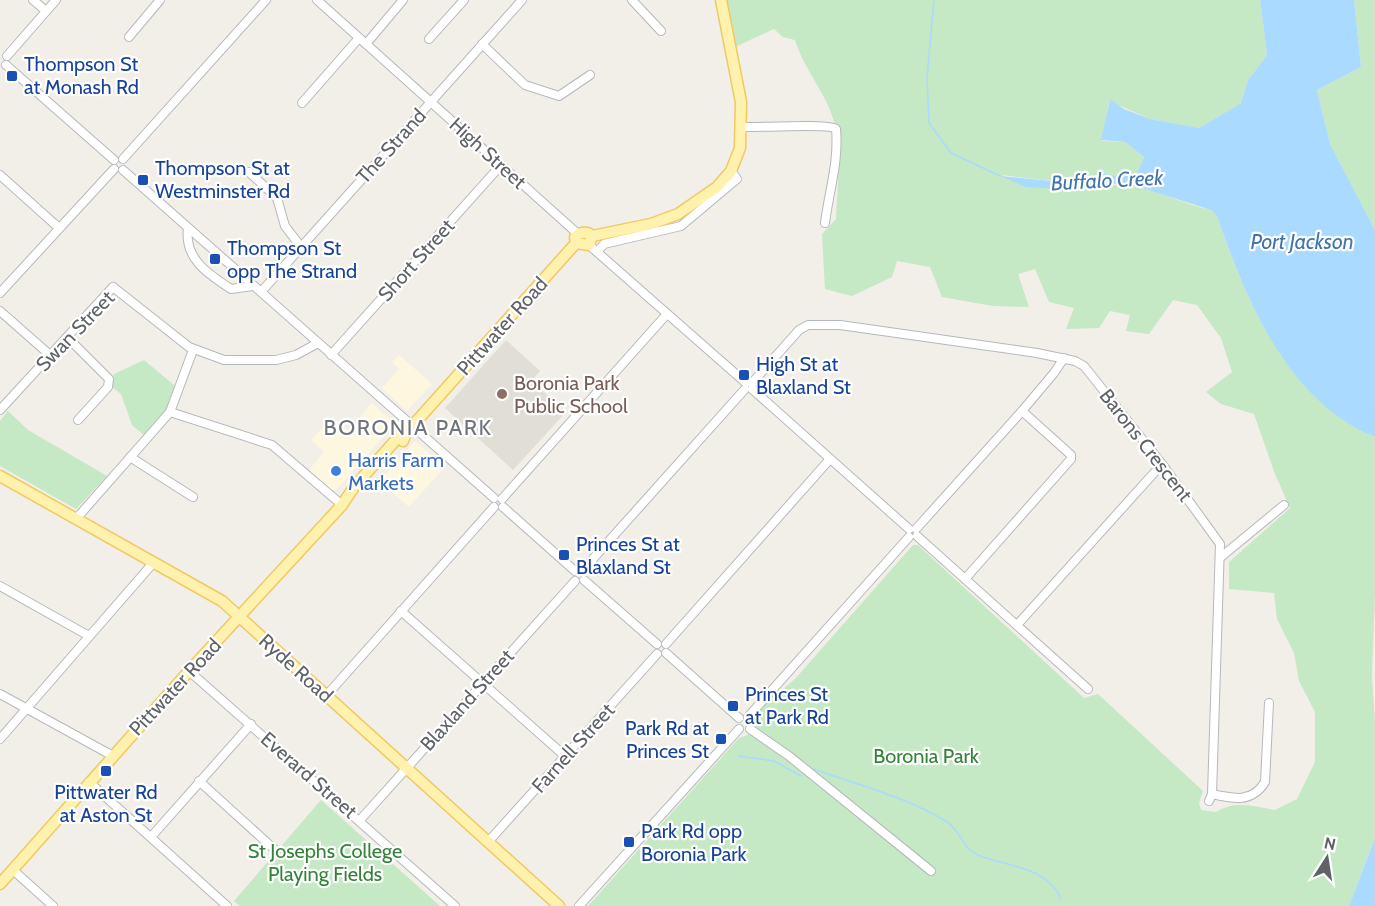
<svg xmlns="http://www.w3.org/2000/svg" width="1375" height="906" font-family="Cabin,sans-serif">
<style>
.commercial{fill:#fef7e0}
.education{fill:#e1ded6}
.green{fill:#c5e8c5}
.water{fill:#aadaff}
.lines{fill:none;stroke-linecap:round;stroke-linejoin:round}
.stream{stroke:#aadaff;stroke-width:1.5}
.minor-casing{stroke:#b5b8bc;stroke-width:10}
.major-casing{stroke:#f2c960;stroke-width:13}
.minor{stroke:#fff;stroke-width:8}
.major{stroke:#fff2af;stroke-width:10}
.transit-dot{fill:#1a4fb4;stroke:#fff;stroke-width:2}
.education-dot{fill:#8d6e63;stroke:#fff;stroke-width:2}
.shop-dot{fill:#3f7fe0;stroke:#fff;stroke-width:2}
.labels{text-anchor:middle;dominant-baseline:central;stroke-width:4.5;stroke-linejoin:round;paint-order:stroke}
.transit-label{font-size:20px;fill:#164399;stroke:#fff;text-anchor:start}
.street-label{font-size:20px;fill:#5f6368;stroke:#fff}
.education-label{font-size:20px;fill:#785e54;stroke:#fff;text-anchor:start}
.shop-label{font-size:20px;fill:#366cbe;stroke:#fff;text-anchor:start}
.park-label{font-size:20px;fill:#348238;stroke:#fff}
.water-label{font-size:21px;font-style:italic;fill:#4174aa;stroke:#fff}
.quarter-label{font-size:22px;letter-spacing:1.5px;fill:#70757a;stroke:#fff}
</style>
<rect width="100%" height="100%" fill="#f1efe8"/>
<g class="commercial">
<polygon points="399,355 432,384 407,411 382,388 399,369 392,362"/>
<polygon points="372,403 395,424 336,490 331,490 309,470 324,452 311,440 332,417 348,430"/>
<polygon points="415,441 445,467 409,507 379,481"/>
</g>
<polygon class="education" points="506,340 540,371 531,381 566,412 513,470 445,408"/>
<g class="green">
<path d="M725 0H1260L1267 55 1248 80 1241 103 1199 128 1150 119 1109 101 1102 141 1125 142 1144 157 1137 173 1120 176 1103 174 1079 181 1061 182 1002 175C1043 200 1091 179 1136 187 1162 192 1186 205 1211 210L1217 216C1246 301 1287 399 1375 437V594L1372 676 1375 722V838L1349 906H588L739 738 755 732 758 710 795 679 913 545H918L1084 698 1098 694 1203 791 1199 803 1201 810 1216 812C1234 800 1255 806 1275 810L1297 799 1315 762V712L1299 681 1294 653 1277 619 1274 593 1229 589V562L1290 508 1275 474 1254 414 1221 404 1206 392 1232 372 1221 338 1197 305 1173 300 1149 334 1126 331 1130 315 1110 311 1099 328 1066 329 1074 308 1049 302 1035 269 1018 274 1029 307 993 306 942 297 930 267 897 261 892 277 852 296 825 289 822 234 836 219C837 189 842 154 835 125 828 95 804 70 795 40L783 37 774 29 735 47Z"/>
<polygon points="1354,0 1375,0 1375,230 1330,144 1317,90 1361,67"/>
<polygon points="144,360 175,386 166,410 144,435 132,425 121,394 112,387 114,374"/>
<polygon points="8,411 28,430 107,476 76,509 0,466 0,421"/>
<polygon points="321,800 440,906 240,906 234,901"/>
</g>
<g class="water">
<path d="M1260 0H1354L1361 67 1317 90 1330 144 1375 230V437C1287 401 1246 300 1217 216L1211 210 1139 187 1109 183 1060 189 1026 187 1000 176 1061 182 1079 181 1103 174 1120 176 1137 173 1144 157 1125 142 1101 140 1110 99 1124 109 1150 119 1199 128 1241 103 1248 80 1267 55Z"/>
<polygon points="1375,838 1375,906 1349,906"/>
</g>
<g class="lines">
<g class="stream">
<polyline points="934,0 927,77 929,123 951,153 1000,176"/>
<polyline points="738,756 774,761 801,776"/>
<path d="M814 769C858 785 907 797 947 822 960 830 963 849 978 855 1007 867 1047 866 1061 899"/>
</g>
<g class="minor-casing">
<g id="minor">
<polyline points="33,0 46,11"/>
<polyline points="317,0 578,234"/>
<polyline points="632,0 661,31"/>
<polyline points="129,37 160,0"/>
<polyline points="429,39 464,0"/>
<polyline points="366,44 403,0"/>
<polyline points="482,44 525,85 559,96 590,75"/>
<polyline points="7,56 56,0"/>
<polyline points="6,65 114,160"/>
<polyline points="302,103 359,38"/>
<path d="M741 127C757 128 829 123 836 129 839 162 829 191 825 223"/>
<polyline points="123,159 266,0"/>
<polyline points="123,170 494,498"/>
<polyline points="249,172 277,198 285,226 301,247"/>
<polyline points="0,175 59,228"/>
<path d="M188 228C184 259 208 274 231 289L253 286"/>
<polyline points="589,245 746,383"/>
<polyline points="597,252 604,244 681,226 737,179 731,171"/>
<polyline points="261,292 522,0"/>
<polyline points="0,293 114,169"/>
<polyline points="0,311 50,355"/>
<polyline points="67,337 109,379 108,387 78,420"/>
<polyline points="331,355 501,165"/>
<polyline points="752,383 799,330 808,325 840,325 1037,353 1075,361 1084,366 1162,464 1220,544 1212,794 1209,801"/>
<polyline points="752,389 909,529"/>
<polyline points="0,410 113,287 189,347 224,360 276,360 296,355 318,343"/>
<polyline points="170,412 272,445 342,505"/>
<polyline points="130,457 193,497"/>
<polyline points="502,499 667,314"/>
<polyline points="503,507 575,571"/>
<polyline points="76,519 170,412 193,350"/>
<polyline points="916,529 1022,411 1054,373 1064,358"/>
<polyline points="917,536 1088,689"/>
<polyline points="1221,557 1284,505"/>
<polyline points="583,570 745,389"/>
<polyline points="965,579 1071,459 1071,455 1022,411"/>
<polyline points="584,580 657,644"/>
<polyline points="0,586 89,636"/>
<polyline points="401,611 566,757"/>
<polyline points="1017,625 1162,464"/>
<polyline points="666,644 830,459"/>
<polyline points="666,653 739,718"/>
<polyline points="189,671 455,906"/>
<polyline points="0,694 113,756"/>
<polyline points="326,696 494,507"/>
<polyline points="748,717 909,537"/>
<polyline points="750,729 789,756 931,871"/>
<polyline points="0,739 154,562"/>
<polyline points="199,781 274,849"/>
<polyline points="89,782 227,906"/>
<path d="M1212 794C1234 799 1252 803 1265 782L1269 703"/>
<polyline points="360,820 575,581"/>
<polyline points="151,837 251,724"/>
<polyline points="488,842 657,654"/>
<polyline points="13,870 53,906"/>
<polyline points="579,906 739,729"/>
</g>
</g>
<g class="major-casing">
<g id="major">
<polyline points="592,236 651,224 678,214 717,187 731,171 740,148 741,102 721,0"/>
<path d="M576 243 575 237C579 232 588 231 592 236"/>
<polyline points="576,243 589,245 592,236"/>
<polyline points="403,441 406,433 576,243"/>
<polyline points="0,476 222,601 559,906"/>
<polyline points="0,884 189,671 342,505 354,487 401,434 404,435"/>
</g>
</g>
<use href="#minor" class="minor"/>
<use href="#major" class="major"/>
</g>
<g class="transit-dot">
<rect x="6" y="70" width="12" height="12" rx="3"/>
<rect x="137" y="174" width="12" height="12" rx="3"/>
<rect x="209" y="253" width="12" height="12" rx="3"/>
<rect x="738" y="369" width="12" height="12" rx="3"/>
<rect x="558" y="549" width="12" height="12" rx="3"/>
<rect x="727" y="700" width="12" height="12" rx="3"/>
<rect x="715" y="733" width="12" height="12" rx="3"/>
<rect x="100" y="765" width="12" height="12" rx="3"/>
<rect x="623" y="836" width="12" height="12" rx="3"/>
</g>
<circle class="education-dot" cx="502" cy="394" r="6"/>
<circle class="shop-dot" cx="336" cy="471" r="6"/>
<g class="labels">
<g class="transit-label">
<text x="24" y="64">Thompson St<tspan x="24" dy="23">at Monash Rd</tspan></text>
<text x="155" y="168">Thompson St at<tspan x="155" dy="23">Westminster Rd</tspan></text>
<text x="227" y="248">Thompson St<tspan x="227" dy="23">opp The Strand</tspan></text>
<text x="756" y="364">High St at<tspan x="756" dy="23">Blaxland St</tspan></text>
<text x="576" y="544">Princes St at<tspan x="576" dy="23">Blaxland St</tspan></text>
<text x="745" y="694">Princes St<tspan x="745" dy="23">at Park Rd</tspan></text>
<text x="709" y="728" text-anchor="end">Park Rd at<tspan x="709" dy="23">Princes St</tspan></text>
<text x="106" y="792" text-anchor="middle">Pittwater Rd<tspan x="106" dy="23">at Aston St</tspan></text>
<text x="641" y="831">Park Rd opp<tspan x="641" dy="23">Boronia Park</tspan></text>
</g>
<g class="street-label">
<text transform="translate(391 146) rotate(-48)">The Strand</text>
<text transform="translate(488 153) rotate(42)">High Street</text>
<text transform="translate(416 260) rotate(-48)">Short Street</text>
<text transform="translate(502 326) rotate(-48)">Pittwater Road</text>
<text transform="translate(75 331) rotate(-46)">Swan Street</text>
<text transform="translate(1146 445) rotate(52)">Barons Crescent</text>
<text transform="translate(296 668) rotate(42)">Ryde Road</text>
<text transform="translate(175 687) rotate(-47)">Pittwater Road</text>
<text transform="translate(467 700) rotate(-48)">Blaxland Street</text>
<text transform="translate(573 748) rotate(-48)">Farnell Street</text>
<text transform="translate(309 775) rotate(41)">Everard Street</text>
</g>
<g class="education-label">
<text x="514" y="383">Boronia Park<tspan x="514" dy="23">Public School</tspan></text>
</g>
<g class="shop-label">
<text x="348" y="460">Harris Farm<tspan x="348" dy="23">Markets</tspan></text>
</g>
<g class="park-label">
<text x="926" y="756">Boronia Park</text>
<text x="325" y="851">St Josephs College<tspan x="325" dy="23">Playing Fields</tspan></text>
</g>
<g class="water-label">
<text transform="translate(1107 180) rotate(-3)">Buffalo Creek</text>
<text x="1302" y="241">Port Jackson</text>
</g>
<g class="quarter-label">
<text x="408" y="427">BORONIA PARK</text>
</g>
</g>
<g transform="translate(1327 858) rotate(12)" stroke="#ffffff" stroke-width="4.5" paint-order="stroke">
<path d="M0-4.5L10 22L0 15L-10 22Z" fill="#5f6368"/>
<text y="-9" font-size="16" font-weight="bold" text-anchor="middle" fill="#5f6368">N</text>
</g>
</svg>
